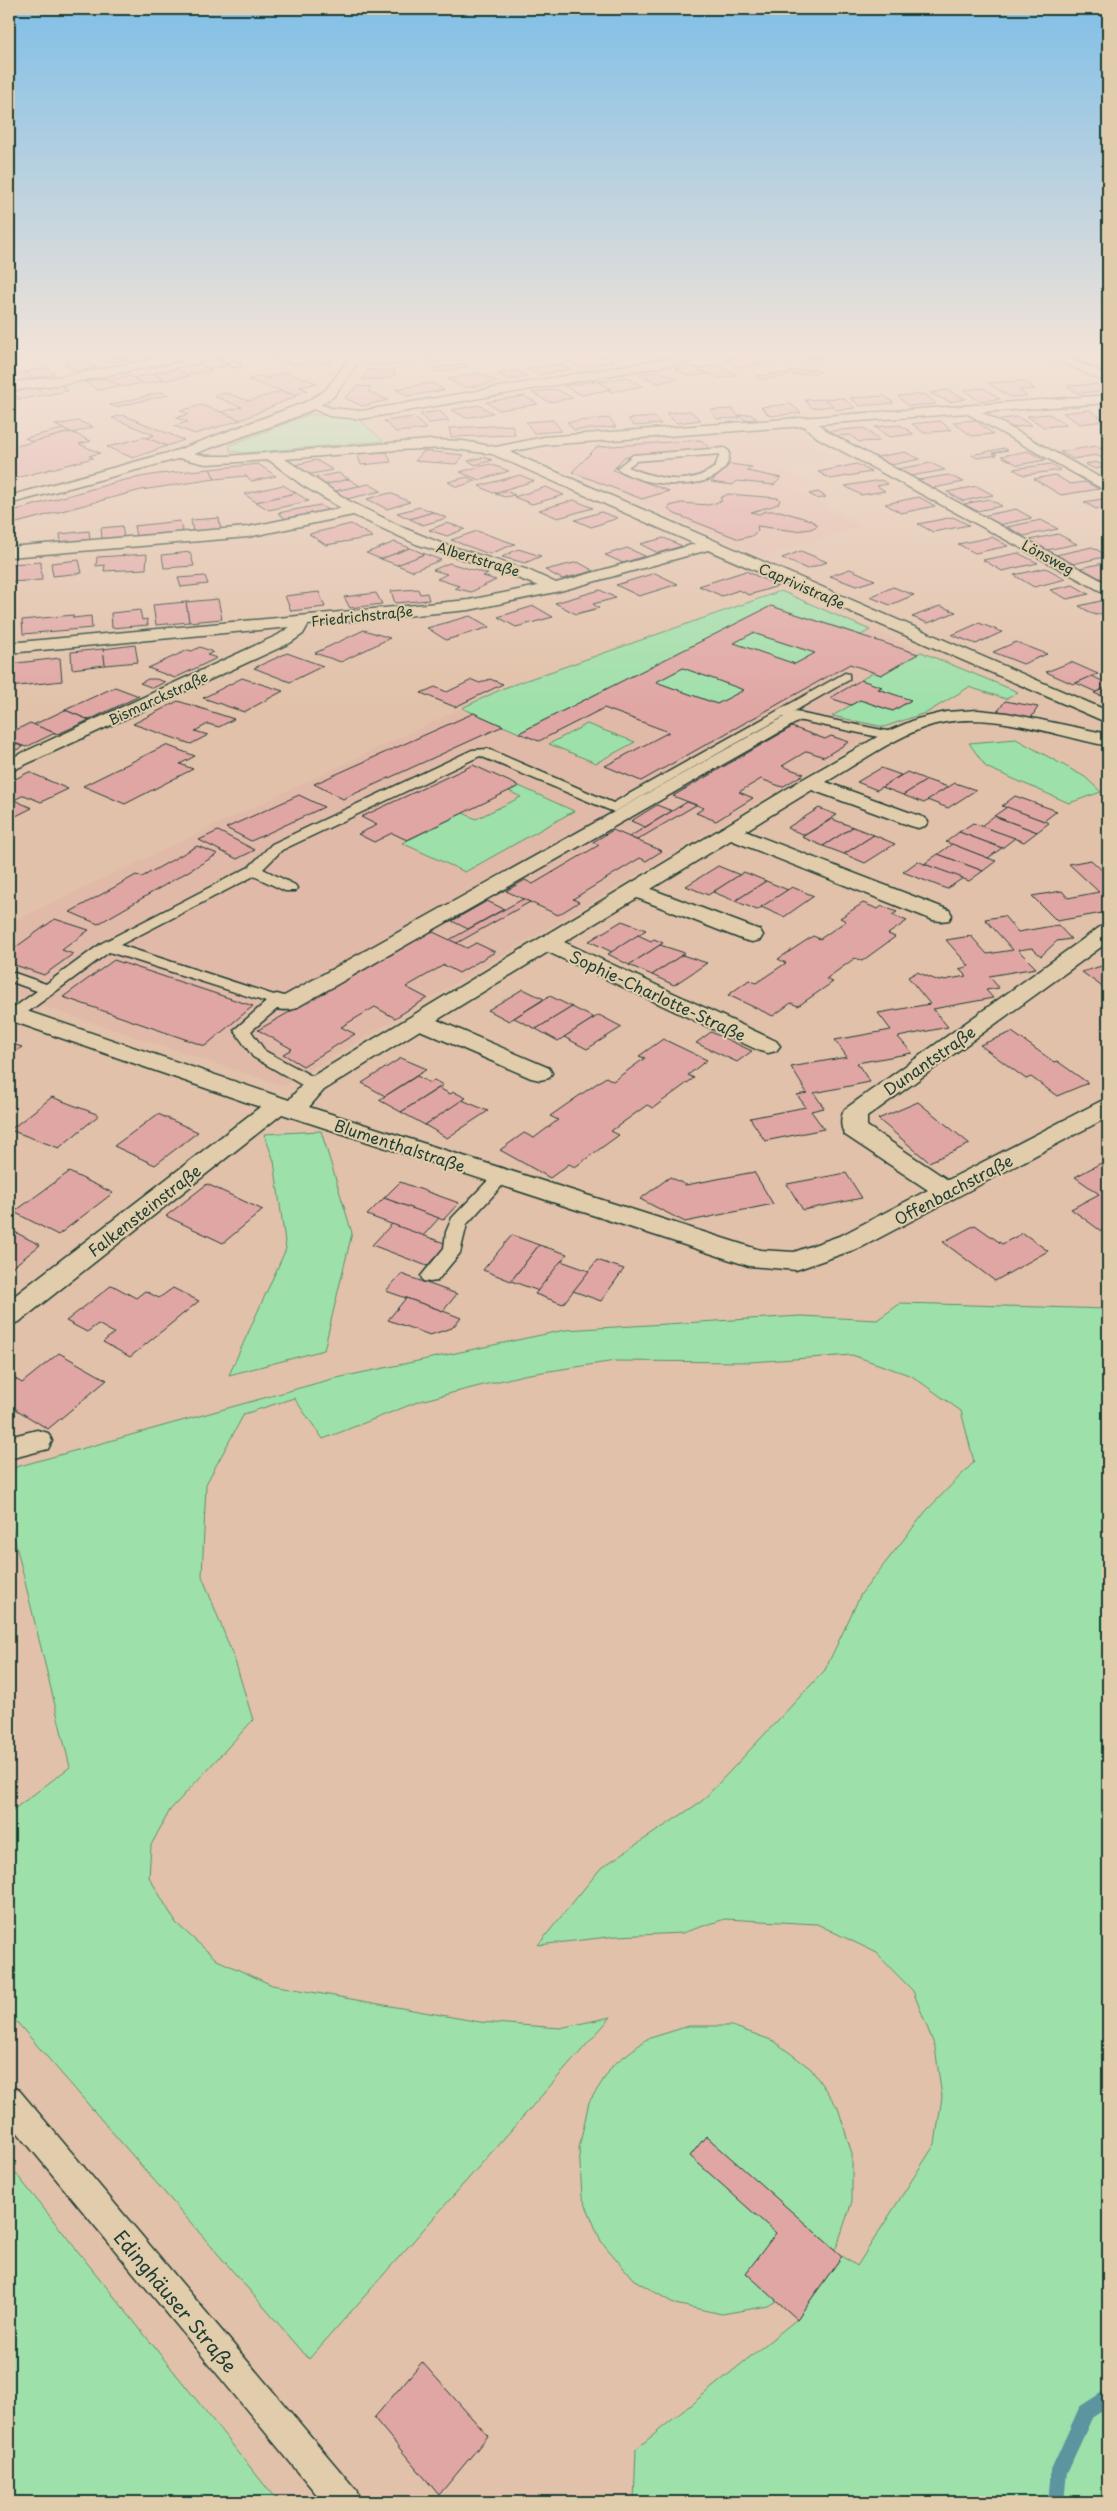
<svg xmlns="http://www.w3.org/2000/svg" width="1117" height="2511" font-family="'Playpen Sans',sans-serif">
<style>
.built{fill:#e1b9a8}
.green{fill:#9ee0aa;stroke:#5e8e6f}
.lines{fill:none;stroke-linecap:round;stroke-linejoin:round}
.stream{stroke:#5c959f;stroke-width:16}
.building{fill:#e0a6a4;stroke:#1f3d34;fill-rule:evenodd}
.lane-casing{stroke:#1f3d34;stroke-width:3}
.street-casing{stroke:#1f3d34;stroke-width:3}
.secondary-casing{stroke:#1f3d34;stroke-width:3}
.lane{fill:#e1cdab;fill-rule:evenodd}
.street{fill:#e1cdab;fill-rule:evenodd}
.secondary{fill:#e1cdab;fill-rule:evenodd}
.labels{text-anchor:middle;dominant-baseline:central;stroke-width:4;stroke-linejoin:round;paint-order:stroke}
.far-street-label{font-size:14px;fill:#1f3d34;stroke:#e1cdab}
.street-label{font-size:16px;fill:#1f3d34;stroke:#e1cdab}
.near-street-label{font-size:19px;fill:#1f3d34;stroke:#e1cdab}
</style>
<rect width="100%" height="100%" fill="#e1c1a9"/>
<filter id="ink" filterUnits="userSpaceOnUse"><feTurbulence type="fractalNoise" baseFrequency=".02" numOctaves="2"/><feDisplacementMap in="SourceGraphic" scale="10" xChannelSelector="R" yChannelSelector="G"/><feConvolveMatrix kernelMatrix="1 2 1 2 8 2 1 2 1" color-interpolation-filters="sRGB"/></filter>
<g filter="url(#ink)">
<g class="built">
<polygon points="791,428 832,458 775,465 810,486 795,490 861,526 762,557 532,455 535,451 558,447"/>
<polygon points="781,591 1018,692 1006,699 969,687 928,712 884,727 284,1086 9,995 9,924 16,920 504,688"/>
</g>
<g class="green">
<polygon points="310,414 359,419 383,441 244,453 230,451 230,445"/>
<polygon points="781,591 870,630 861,635 771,606 519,733 462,708 504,688"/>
<polygon points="753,633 815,653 795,664 734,643"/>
<polygon points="921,652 1018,692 1006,699 969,687 928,712 884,727 832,716 860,700 893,711 910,701 878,689 881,687 861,680 874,672 881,675"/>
<polygon points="683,668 744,690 717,704 656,682"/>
<polygon points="587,724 635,742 596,763 549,744"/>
<polygon points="1016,739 1085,777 1101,792 1069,803 986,767 969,743"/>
<polygon points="519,786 574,811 465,872 402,843 463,813 476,819 521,797 509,791"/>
<polygon points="321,1131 352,1233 324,1350 229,1375 286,1249 274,1161 264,1134"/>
<polygon points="901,1303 1108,1309 1108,2502 634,2502 636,2449 797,2319 842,2256 857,2266 935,2144 942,2097 935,2047 913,1991 875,1952 817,1924 725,1919 682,1933 617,1936 538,1945 601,1868 702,1801 825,1670 861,1594 926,1511 974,1462 961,1411 912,1376 852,1355 750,1362 615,1361 523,1375 420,1401 323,1439 294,1398 244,1414 206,1484 202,1576 235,1661 253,1720 170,1810 151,1845 149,1877 176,1923 217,1960 272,1985 480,2022 560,2028 611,2017 309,2359 9,2013 9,1813 70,1767 9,1516 9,1469 332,1379 565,1330 801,1316 877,1320"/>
<polygon points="689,2026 732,2026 774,2041 811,2069 838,2108 852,2154 852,2201 837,2246 809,2282 768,2306 722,2314 675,2304 633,2279 601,2241 582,2196 579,2148 589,2102 613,2065 647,2039"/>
<polygon points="9,2165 278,2502 9,2502"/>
</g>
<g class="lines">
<polyline class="stream" points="1056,2502 1059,2471 1086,2412 1108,2398"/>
</g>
<g class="building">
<polygon points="101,357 140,357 110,362"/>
<polygon points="267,357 332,357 328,364 310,361 295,365"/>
<polygon points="373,357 413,357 410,361 394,365 369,365"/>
<polygon points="584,357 605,357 615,361 580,367 567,361"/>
<polygon points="747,357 761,365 740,367 726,359"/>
<polygon points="760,357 787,357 791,359 771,362"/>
<polygon points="799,357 826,357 807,360"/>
<polygon points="1101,357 1108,359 1108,363 1106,363 1108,366 1096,368 1076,360"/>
<polygon points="217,359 229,365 209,369 198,362"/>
<polygon points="85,361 96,368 75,371 64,364"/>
<polygon points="200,364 212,370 187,375 175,368"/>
<polygon points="464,364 469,367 437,372 432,369"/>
<polygon points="560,364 571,369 539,375 527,369"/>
<polygon points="717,365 737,375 719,378 698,369"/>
<polygon points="692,366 708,374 689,376 675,369"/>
<polygon points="46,368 55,374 34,378 25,372"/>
<polygon points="176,369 189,376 166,380 153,373"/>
<polygon points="815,369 821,372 794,375 788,372"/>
<polygon points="368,370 396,371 392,378 362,380"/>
<polygon points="516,371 527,377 509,380 499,374"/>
<polygon points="659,371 677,379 658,383 639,374"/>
<polygon points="25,372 34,378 13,382 9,379 9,375"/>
<polygon points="286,372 317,383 300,387 307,390 295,395 248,380 260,376 268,379 271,379 267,377"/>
<polygon points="480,373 497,382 465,388 448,379"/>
<polygon points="783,373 789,376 761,379 756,376"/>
<polygon points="154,374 164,380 144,384 133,378"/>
<polygon points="130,376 142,383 121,387 109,380"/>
<polygon points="627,377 643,386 611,392 607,389 611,389 599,382"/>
<polygon points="106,378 119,386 98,390 85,382"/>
<polygon points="597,381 611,389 582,395 564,386"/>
<polygon points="1024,381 1035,389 1019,390 1027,396 1010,397 988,383"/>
<polygon points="432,383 444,390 408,396 396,389"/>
<polygon points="58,384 68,391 45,395 35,388"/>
<polygon points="1096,384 1106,391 1078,393 1068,386"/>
<polygon points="358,386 372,387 368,391 388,400 362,406 345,398"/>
<polygon points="35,388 45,395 21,399 11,392"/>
<polygon points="984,388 1000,399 979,401 964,390"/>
<polygon points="556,389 573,398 549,402 532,393"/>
<polygon points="947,390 966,399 950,402 930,393"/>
<polygon points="282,391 296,396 241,420 221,412 242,407 213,396 226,393 249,401"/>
<polygon points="9,392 11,392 21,399 9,401"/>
<polygon points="162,392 168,395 116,407 110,405"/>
<polygon points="925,394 936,404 908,406 898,396"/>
<polygon points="524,396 538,404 499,410 486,402"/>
<polygon points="884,396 894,403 860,406 850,398"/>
<polygon points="843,398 855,408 836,410 825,399"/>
<polygon points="825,399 833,406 812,408 805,400"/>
<polygon points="791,404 801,413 770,416 761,407"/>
<polygon points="201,405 221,412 241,420 195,434 174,426 188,422 176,418 189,414 180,411"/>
<polygon points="479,405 493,413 466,418 452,410"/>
<polygon points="733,409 740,418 717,419 710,410"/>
<polygon points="1089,410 1106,421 1080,424 1063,413"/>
<polygon points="440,411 449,421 429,423 420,414"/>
<polygon points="690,411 701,420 676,423 666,413"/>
<polygon points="750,414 757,419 745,420 739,415"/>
<polygon points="1049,414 1067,425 1044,427 1027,416"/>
<polygon points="123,415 184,440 167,446 146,438 154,435 112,418"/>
<polygon points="414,417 426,429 396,432 384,421"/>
<polygon points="655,417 661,424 634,426 628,419"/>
<polygon points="1017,417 1032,425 1009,428 994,420"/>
<polygon points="609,418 616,427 574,430 567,422"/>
<polygon points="553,420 562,431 534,433 526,422"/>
<polygon points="975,420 993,434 972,436 953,422"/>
<polygon points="78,421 93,427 73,433 55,425"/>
<polygon points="940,421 952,430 924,433 912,424"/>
<polygon points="512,425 515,435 451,437 449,428"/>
<polygon points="900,425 914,434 889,437 875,427"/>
<polygon points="864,428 880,441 859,442 850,435 835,436 829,431"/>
<polygon points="63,429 71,432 33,442 25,438"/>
<polygon points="71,432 91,441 79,444 100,453 89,456 93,458 9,480 9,448"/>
<polygon points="144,437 167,446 133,458 107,447"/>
<polygon points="701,440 711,450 624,457 613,470 669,491 642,499 572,472 597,447"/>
<polygon points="1096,446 1108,453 1108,461 1096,455 1073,459 1060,452"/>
<polygon points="1004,448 1008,450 993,453 997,455 977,458 972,455"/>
<polygon points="424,451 464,455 456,464 415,461"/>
<polygon points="1028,451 1045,460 1018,465 1001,456"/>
<polygon points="387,452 391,462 361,465 357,454"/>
<polygon points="905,452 920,459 891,465 876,457"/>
<polygon points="484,457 492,460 476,465 468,461"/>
<polygon points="316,460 333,470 306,475 290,466"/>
<polygon points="1096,462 1106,467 1095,469 1085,464"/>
<polygon points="931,463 945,470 911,476 897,469"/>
<polygon points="258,464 276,476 252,481 246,476 215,479 210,469"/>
<polygon points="490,464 509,471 479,480 460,472"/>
<polygon points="730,464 752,467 747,471 781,478 774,485 737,481 733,485 711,482"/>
<polygon points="857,464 871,472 831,479 818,472"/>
<polygon points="1051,464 1061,470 1024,475 1013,469"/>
<polygon points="210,469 215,479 141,490 9,525 9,512 124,480 158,474"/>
<polygon points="338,473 349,479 324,485 313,478"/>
<polygon points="520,475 534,481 493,493 479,486"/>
<polygon points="948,475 964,482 933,488 918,480"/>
<polygon points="1055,475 1070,484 1085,482 1099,489 1061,495 1034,479"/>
<polygon points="467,477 476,481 457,487 448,482"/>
<polygon points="349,479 360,486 335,491 324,485"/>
<polygon points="881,480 888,484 877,486 885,491 861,495 845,486"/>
<polygon points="369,484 381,491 347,499 335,491"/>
<polygon points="283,485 296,493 256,502 244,494"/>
<polygon points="977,486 993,495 963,501 947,492"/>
<polygon points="546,487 564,495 532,504 514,497"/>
<polygon points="506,491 515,495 505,497 495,494"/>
<polygon points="818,492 826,497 818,499 809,494"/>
<polygon points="296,493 309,501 269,510 256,502"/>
<polygon points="390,493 410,502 387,509 367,499"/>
<polygon points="728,494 778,498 780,500 779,503 773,506 751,512 759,514 766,511 780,511 810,520 818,525 811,529 795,531 757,526 758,530 752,536 739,539 675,514 668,509 670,506 681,503 708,505 722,501 720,498"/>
<polygon points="919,497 935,506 901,513 885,504"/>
<polygon points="1108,498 1108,507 1096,509 1084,502"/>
<polygon points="989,499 1002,506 977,511 964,504"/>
<polygon points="574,500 593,508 558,518 539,510"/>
<polygon points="320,505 332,513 289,521 278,513"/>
<polygon points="420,507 433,512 410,519 397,513"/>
<polygon points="1016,509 1032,518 999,525 982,516"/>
<polygon points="433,512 447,518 423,525 410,519"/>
<polygon points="601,512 618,518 591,527 575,520"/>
<polygon points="953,517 969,525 933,532 918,524"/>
<polygon points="219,518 221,531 193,533 191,520"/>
<polygon points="1041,520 1058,529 1024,536 1007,527"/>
<polygon points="180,521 183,532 136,536 134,526"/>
<polygon points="447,523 465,529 447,536 429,530"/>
<polygon points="351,524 373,537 326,545 309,534"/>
<polygon points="122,526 124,537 102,539 101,528"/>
<polygon points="89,531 90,540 61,543 60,534"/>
<polygon points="477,531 515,544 489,554 451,540"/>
<polygon points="1058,534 1077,544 1047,550 1029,540"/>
<polygon points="992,537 1008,546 975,553 958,544"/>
<polygon points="664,538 682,546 658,553 640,544"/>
<polygon points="395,542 410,548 381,559 366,553"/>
<polygon points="1092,547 1108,556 1073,564 1056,555"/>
<polygon points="410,548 425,554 397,565 381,559"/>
<polygon points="627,548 645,556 623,563 605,555"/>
<polygon points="518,549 541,556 525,563 502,557"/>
<polygon points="801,551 827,562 807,569 782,558"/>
<polygon points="190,552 194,566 164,568 162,555"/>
<polygon points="1018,553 1038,563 1002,571 983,560"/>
<polygon points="147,554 146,569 104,571 105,565 96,566 97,557"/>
<polygon points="425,554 441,560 412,571 397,565"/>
<polygon points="79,560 82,573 53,576 51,563"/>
<polygon points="41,562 42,580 10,582 10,564"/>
<polygon points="578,562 594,571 562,579 545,570"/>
<polygon points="1108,562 1108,579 1103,580 1081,568"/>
<polygon points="449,563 488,574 483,576 496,580 471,592 455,588 459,586 437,579 447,574 433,570"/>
<polygon points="1046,568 1066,579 1034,587 1014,575"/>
<polygon points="850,569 875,580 856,586 830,576"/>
<polygon points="746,571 778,586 749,595 739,590 722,596 699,586"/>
<polygon points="655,573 678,584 639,596 616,585"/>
<polygon points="205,576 208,584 181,587 178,578"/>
<polygon points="1073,585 1089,594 1067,599 1050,590"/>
<polygon points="893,587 914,595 890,605 870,597"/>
<polygon points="418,589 420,594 427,593 429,600 395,603 391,591"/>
<polygon points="600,590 616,598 593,604 599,608 576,614 555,603"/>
<polygon points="319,592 325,607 291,611 285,596"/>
<polygon points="376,593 382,604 350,608 344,597"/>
<polygon points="218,599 222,619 189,622 186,602"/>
<polygon points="1105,600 1108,602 1108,612 1095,615 1079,606"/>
<polygon points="186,602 189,622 156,625 153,605"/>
<polygon points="534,606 553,617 516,627 498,617"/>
<path d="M771 606 918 654 881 675 850 664 641 781 605 766 669 732 604 708 539 741 519 733ZM753 633 815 653 795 664 734 643ZM683 668 744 690 717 704 656 682Z"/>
<polygon points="940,606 956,612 928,623 912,617"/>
<polygon points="140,610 142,620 147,619 148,625 112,628 111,613"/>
<polygon points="73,615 73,618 91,616 92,628 23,634 22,620"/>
<polygon points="470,616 490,627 446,640 427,628"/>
<polygon points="979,623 1002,632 976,644 952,635"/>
<polygon points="364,630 390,638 341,662 315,653"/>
<polygon points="1016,642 1047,654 1023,664 993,652"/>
<polygon points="135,645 138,662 105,665 103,649"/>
<polygon points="200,647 213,652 207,655 217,658 175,678 148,668 188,650 192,651"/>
<polygon points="103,649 105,665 72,669 71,652"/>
<polygon points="287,653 323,666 290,682 254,668"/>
<polygon points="60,658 62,681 10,687 9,664"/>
<polygon points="1071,662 1098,674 1073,684 1046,672"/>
<polygon points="1092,676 1108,684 1108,687 1096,692 1076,683"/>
<polygon points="242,678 283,691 244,712 203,698"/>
<polygon points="148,679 156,679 165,682 153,688 140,683"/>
<polygon points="490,679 503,684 455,707 421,693 435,687 447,692 472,680 480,683"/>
<polygon points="861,680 882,687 878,689 911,700 893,711 860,700 851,705 830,698"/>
<polygon points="115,687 139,696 89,720 65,710"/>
<polygon points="1108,687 1108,699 1094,693 1096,692"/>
<polygon points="178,701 234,719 219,727 208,724 195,731 208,735 191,744 133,724"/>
<polygon points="1005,701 1038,707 1031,718 998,711"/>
<polygon points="65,710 89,720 58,734 33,725"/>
<polygon points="474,713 503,726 343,799 314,784"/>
<polygon points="30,723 55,733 26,747 9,741 9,731 12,732"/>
<polygon points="792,727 825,739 831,736 849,742 824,757 807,751 782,766 804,774 782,787 761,779 739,792 753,798 716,821 696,813 704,808 673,796"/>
<polygon points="9,741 23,747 9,753"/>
<polygon points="166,745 195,756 180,764 193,769 125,804 83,786"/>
<polygon points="473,765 519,786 407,840 392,833 374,842 358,834 377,825 361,817"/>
<polygon points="881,768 901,775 877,790 857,782"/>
<polygon points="29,772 68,789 41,802 24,795 14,800 32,808 10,819 9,782"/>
<polygon points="907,772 927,780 903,795 882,787"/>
<polygon points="927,780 948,787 924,803 903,795"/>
<polygon points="955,783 976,790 948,808 927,800"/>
<polygon points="299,795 324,807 251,841 226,828"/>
<polygon points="1015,796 1057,811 1044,821 1002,806"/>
<polygon points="687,802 696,805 637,840 629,837"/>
<polygon points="657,805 672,811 645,827 631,821"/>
<polygon points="1007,807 1044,821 1049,823 1037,832 994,816"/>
<polygon points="819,808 837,815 805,835 787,828"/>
<polygon points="994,816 1037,832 1024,842 981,826"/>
<polygon points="832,819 853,827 823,846 802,837"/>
<polygon points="973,823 981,826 1015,838 1002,848 959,832"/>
<polygon points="853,827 874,835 844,854 823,846"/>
<polygon points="613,830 662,851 646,861 640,858 573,899 579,902 558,915 506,891 525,880 533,884 599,845 593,842"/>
<polygon points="218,831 255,850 237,859 199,840"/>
<polygon points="959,832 1002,848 988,858 946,842"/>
<polygon points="874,835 895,844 865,863 844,854"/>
<polygon points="952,844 988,858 996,861 983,871 938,854"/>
<polygon points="197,846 218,854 98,924 70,912 136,875 142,877"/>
<polygon points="938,854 983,871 969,881 924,864"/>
<polygon points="1091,860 1104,872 1108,871 1108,893 1104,894 1108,899 1108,912 1057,921 1032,896 1062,891 1068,898 1099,892 1069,864"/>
<polygon points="918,861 924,864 963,878 947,889 903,872"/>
<polygon points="718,866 740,875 708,895 686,886"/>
<polygon points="744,872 766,881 735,901 713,892"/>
<polygon points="766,881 788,890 757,910 735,901"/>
<polygon points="792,887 814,896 784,917 761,907"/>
<polygon points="523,899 530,902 457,943 449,940"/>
<polygon points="487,901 504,909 468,929 452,921"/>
<polygon points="863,903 878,909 882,906 897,912 892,915 907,921 888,934 895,937 862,961 855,958 826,979 833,982 798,1006 791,1003 773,1016 728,995 749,980 756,983 786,963 778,959 813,936 820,939 846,921 840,918"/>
<polygon points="1004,916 1018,932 1058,925 1071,939 1057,941 1041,956 1032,948 1018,950 1036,968 989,976 999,988 986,990 993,998 933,1009 948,1027 898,1037 912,1053 857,1063 870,1082 814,1093 824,1108 811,1111 824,1129 765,1141 750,1118 806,1107 797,1095 807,1093 791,1067 847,1057 835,1040 891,1030 878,1013 930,1004 908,977 917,972 939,981 966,976 959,969 969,966 946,940 971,936 987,954 1013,950 985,919"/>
<polygon points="55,919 89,930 62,950 73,954 44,975 9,963 9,952"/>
<polygon points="622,921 646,930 612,952 589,941"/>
<polygon points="431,931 467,948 476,943 495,952 459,973 444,965 406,987 427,998 395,1018 375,1007 341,1027 355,1034 303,1066 283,1054 292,1049 258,1030"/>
<polygon points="638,935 651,941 654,939 663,943 629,965 608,954"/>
<polygon points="660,945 685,953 652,975 629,965"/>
<polygon points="682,955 707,963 674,985 652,975"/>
<polygon points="114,960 253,1006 205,1046 63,997"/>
<polygon points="1108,964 1108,991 1082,972"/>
<polygon points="523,989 544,999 509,1021 488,1010"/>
<polygon points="550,996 572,1007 536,1029 514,1018"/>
<polygon points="572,1007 594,1018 558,1041 536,1029"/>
<polygon points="599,1015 622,1027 587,1049 564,1037"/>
<polygon points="711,1032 752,1051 737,1062 696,1043"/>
<polygon points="1012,1032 1054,1062 1057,1061 1088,1083 1057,1096 1031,1077 1026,1079 980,1045"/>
<polygon points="663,1039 707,1060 688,1075 694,1078 653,1108 647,1105 611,1131 619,1135 575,1167 569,1164 550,1178 500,1150 524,1133 534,1138 558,1120 550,1116 606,1077 613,1081 645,1058 639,1056"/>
<polygon points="9,1043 22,1047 9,1057"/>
<polygon points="401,1058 427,1069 385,1096 362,1083"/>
<polygon points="417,1076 430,1083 434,1080 443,1085 401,1112 379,1100"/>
<polygon points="439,1088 450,1094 454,1092 466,1098 425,1125 401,1112"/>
<polygon points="52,1097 99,1115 59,1148 10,1130"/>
<polygon points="462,1100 488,1111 447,1138 425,1125"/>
<polygon points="918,1102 970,1144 929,1162 878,1119"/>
<polygon points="158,1114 198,1132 155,1165 114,1146"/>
<polygon points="1101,1163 1108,1168 1108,1227 1101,1231 1071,1209 1099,1194 1075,1177"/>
<polygon points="69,1172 113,1193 58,1235 14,1212"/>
<polygon points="754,1172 773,1204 685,1222 640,1199 670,1177 686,1185"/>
<polygon points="846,1173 862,1198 803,1210 787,1184"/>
<polygon points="400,1182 459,1203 443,1220 384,1198"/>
<polygon points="207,1184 263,1210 223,1243 166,1216"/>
<polygon points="384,1198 439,1218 423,1236 367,1215"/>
<polygon points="392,1224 447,1244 427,1266 372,1245"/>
<polygon points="975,1225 1002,1244 1023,1233 1048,1251 995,1281 943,1242"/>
<polygon points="9,1229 40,1245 9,1270"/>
<polygon points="512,1235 539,1245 511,1281 483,1270"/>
<polygon points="539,1245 567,1254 539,1291 511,1281"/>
<polygon points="597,1260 624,1269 601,1301 573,1291"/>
<polygon points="561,1261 589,1271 563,1304 535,1294"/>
<polygon points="401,1274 457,1294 443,1311 386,1291"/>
<polygon points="112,1285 136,1298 145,1291 159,1298 173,1288 199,1301 130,1357 103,1342 114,1333 98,1324 87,1332 66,1321"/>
<polygon points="406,1298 443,1311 461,1318 452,1328 430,1335 388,1320"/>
<polygon points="59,1353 107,1380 48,1429 9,1405 9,1375 22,1383"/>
<polygon points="706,2136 842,2256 797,2319 746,2273 776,2233 690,2156"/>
<polygon points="422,2362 488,2436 439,2495 374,2418"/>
</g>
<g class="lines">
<g class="lane-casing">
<g id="lane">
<polygon points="218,357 227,357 241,365 234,367"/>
<polygon points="425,357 434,357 439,360 435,362"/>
<path d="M724 448 729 451C732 497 639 488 617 468L633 455ZM720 454 715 467C689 487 657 479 628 467L636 461Z"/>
<polygon points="845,673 849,674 849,680 793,712 897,733 899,736 897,739 893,740 783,717 614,812 480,756 282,850 263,869 295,885 297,888 295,891 285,891 254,876 120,945 283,998 285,1001 283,1004 251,1031 265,1051 321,1081 323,1085 321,1089 309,1089 253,1057 234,1030 266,1002 109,952 21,1017 15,1019 9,1016 9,1011 37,991 9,981 9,971 46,984 102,943 249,867 272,844 472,750 488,749 613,803"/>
<polygon points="501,1171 507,1173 510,1177 467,1224 460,1253 437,1281 430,1282 423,1281 421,1276 444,1248 446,1232 452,1218 495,1173"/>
<polygon points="9,2086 19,2090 356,2490 361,2502 323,2502 9,2122"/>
</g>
</g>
<g class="street-casing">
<g id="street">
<polygon points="163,357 185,357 179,361 70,383 9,391 9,383 70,375"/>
<polygon points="674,357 698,357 692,361 361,419 329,416 305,405 311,401 331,408 361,411"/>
<polygon points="1050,357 1065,357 1108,375 1108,383"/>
<path d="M1108 395V403L982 412 1108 482V492L966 413 819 424 828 432 1108 584V595L818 438 804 426 544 445 510 452 1108 711V723L708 550 560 591 469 610 308 625 303 634 290 643 9 772V759L278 635 290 627 9 653V643L469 600 538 586 500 571 416 544 353 515 248 537 9 557V547L248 527 341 508 302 485 269 460 206 464 175 457 173 454 175 451 180 450 206 456H228L430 440 463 441 496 447 544 437ZM447 448 492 454 695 544 556 583 528 570 443 544 406 529 349 501 285 459 396 450Z"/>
<path d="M978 710 1007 713 1108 734V746C1050 735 982 706 923 728 889 741 857 764 826 782L925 818 928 822 925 826 918 828 911 826 812 790 745 831 949 910 952 915 949 920 941 921 933 920 731 840 651 889 760 930 763 935 760 940 752 942 744 940 637 898 564 942 776 1041 780 1046 776 1051 768 1053 760 1051 548 952 437 1020 549 1068 552 1073 549 1078 540 1080 531 1078 420 1030 324 1090 309 1107 760 1250 794 1252 842 1235 928 1190 845 1135C840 1127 840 1116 845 1109L1100 927 1108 925V942L867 1117V1126L948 1180 1099 1102 1108 1099V1117L862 1247 796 1270 749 1266 282 1114 19 1322 9 1325V1300L260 1107 9 1020V1005L289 1100 306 1080 803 779 886 732 917 719 946 712Z"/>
<path d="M795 711 801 712 804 716 801 720 294 1009C284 1011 272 1010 265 1001L269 996 277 994 284 996Z"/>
<polygon points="37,1430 48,1433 52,1441 48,1449 9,1459 9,1437"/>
</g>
</g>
<g class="secondary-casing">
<polygon id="secondary" points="350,357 362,357 334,396 316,408 286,421 185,457 9,504 9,496 175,451 306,402 326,390"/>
</g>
<use href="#lane" class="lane"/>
<use href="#street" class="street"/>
<use href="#secondary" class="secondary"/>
</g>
</g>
<linearGradient id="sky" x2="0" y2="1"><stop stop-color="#80bfe7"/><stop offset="0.5" stop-color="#f2e3d8"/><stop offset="1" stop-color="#f2e3d8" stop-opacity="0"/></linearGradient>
<rect width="1117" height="708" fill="url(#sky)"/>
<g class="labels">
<g class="far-street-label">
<text transform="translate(1048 557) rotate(28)">Lönsweg</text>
<text transform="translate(478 559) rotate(17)">Albertstraße</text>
<text transform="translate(802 586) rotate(24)">Caprivistraße</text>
<text transform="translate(362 616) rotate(-6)">Friedrichstraße</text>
<text transform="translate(158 698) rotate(-25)">Bismarckstraße</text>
</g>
<g class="street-label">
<text transform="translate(658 995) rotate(25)">Sophie-Charlotte-Straße</text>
<text transform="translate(929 1060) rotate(-35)">Dunantstraße</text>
<text transform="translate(400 1145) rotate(18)">Blumenthalstraße</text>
<text transform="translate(953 1189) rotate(-28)">Offenbachstraße</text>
<text transform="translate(144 1210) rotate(-38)">Falkensteinstraße</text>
</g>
<g class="near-street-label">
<text transform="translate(176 2301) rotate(50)">Edinghäuser Straße</text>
</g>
</g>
<rect width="1117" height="2511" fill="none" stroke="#e1cdab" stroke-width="30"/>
<rect x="15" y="15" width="1087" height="2481" fill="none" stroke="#1f3d34" stroke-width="2" filter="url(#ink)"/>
</svg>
